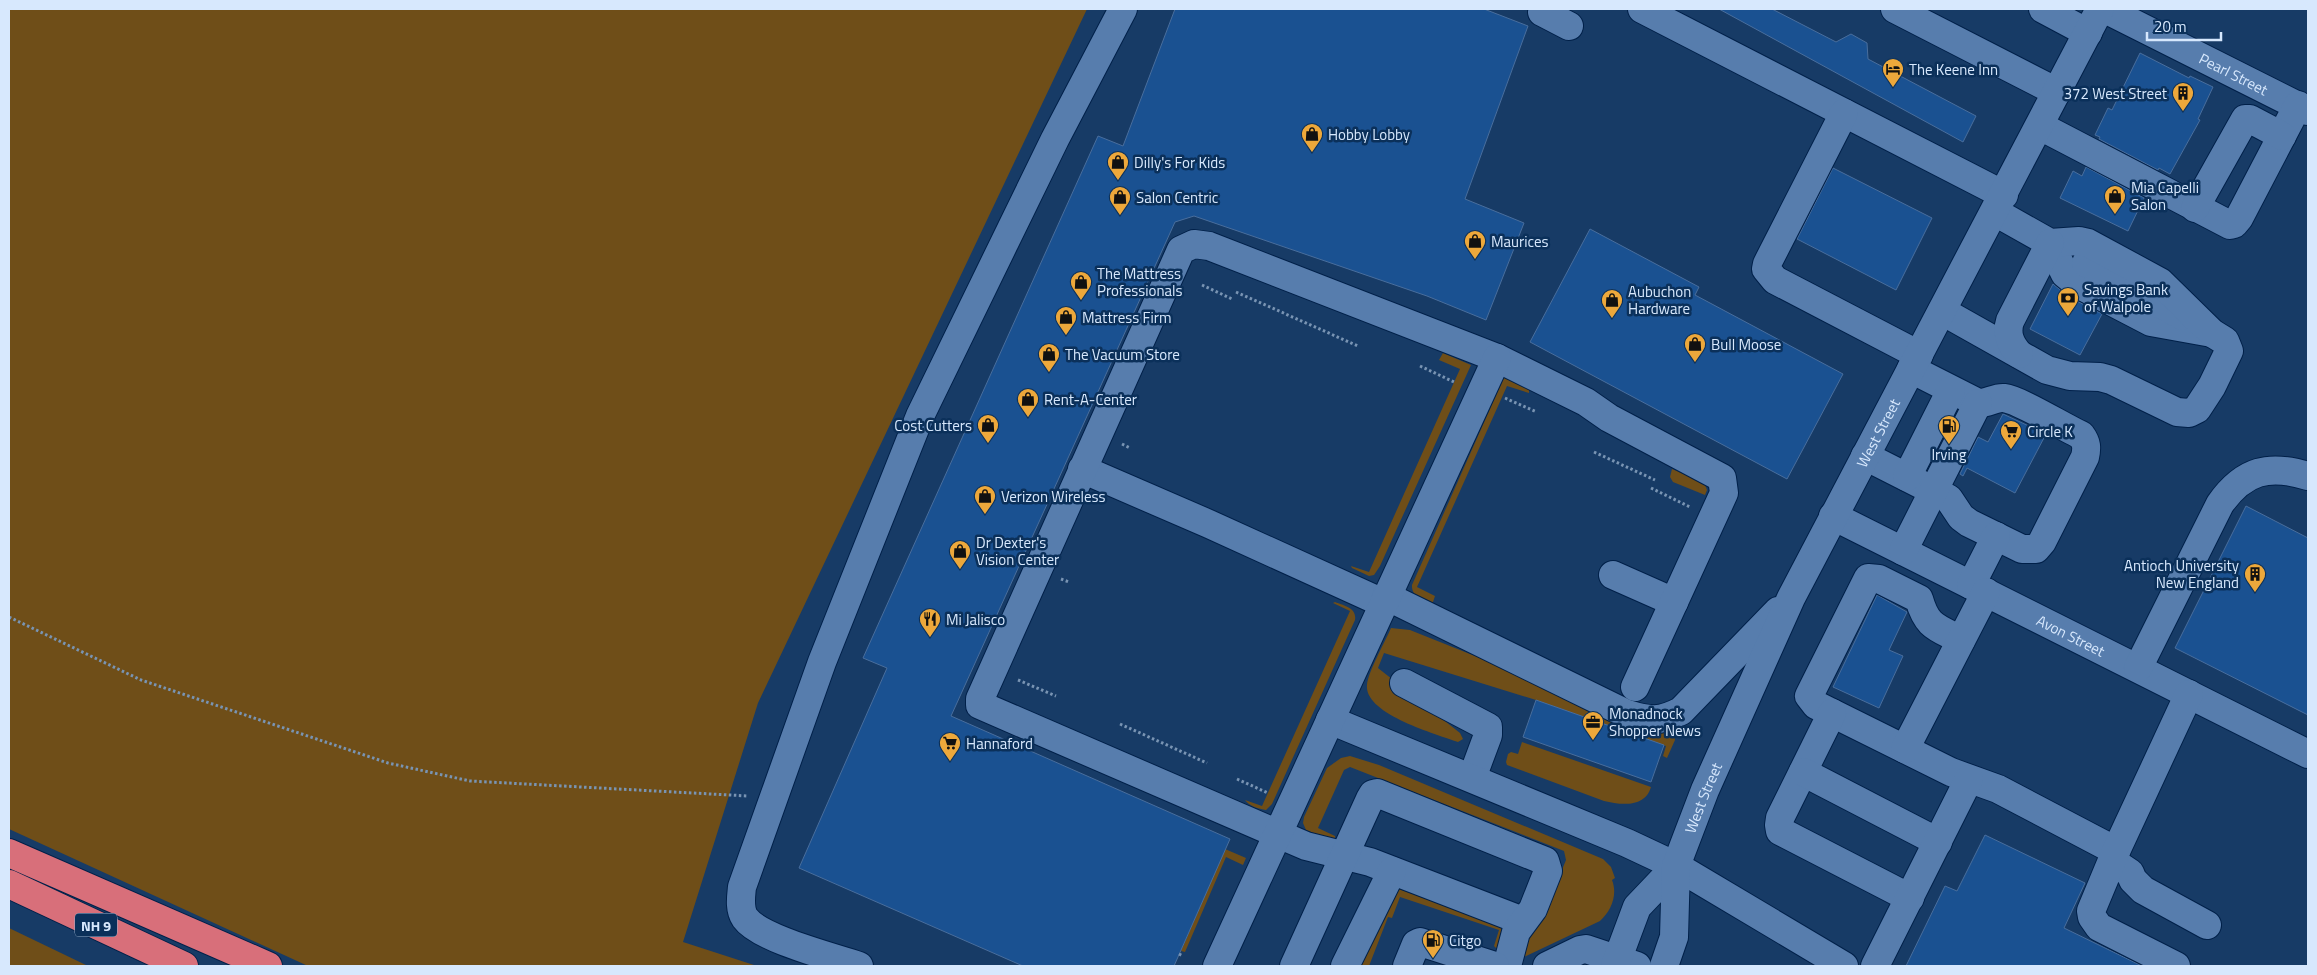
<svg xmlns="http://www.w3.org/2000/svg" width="2317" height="975" font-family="'Titillium Web',sans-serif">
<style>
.green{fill:#6f4e18}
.building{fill:#1a5191;stroke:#496e9d}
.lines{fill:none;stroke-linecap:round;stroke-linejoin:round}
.minor-casing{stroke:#002049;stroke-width:30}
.highway-casing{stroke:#002049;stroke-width:30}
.path{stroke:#7994b3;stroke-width:3;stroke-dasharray:2.5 2.5;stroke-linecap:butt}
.minor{stroke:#577dad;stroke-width:28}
.highway{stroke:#d86f7a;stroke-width:28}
.labels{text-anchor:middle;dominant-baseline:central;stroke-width:5;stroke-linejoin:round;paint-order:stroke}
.shield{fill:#0b305a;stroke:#9ab1cc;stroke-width:1}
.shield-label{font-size:14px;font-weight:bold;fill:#d7e8fd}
.poi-label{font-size:15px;fill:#d7e8fd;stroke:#0b305a;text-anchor:start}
.street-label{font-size:15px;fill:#d7e8fd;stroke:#0b305a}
</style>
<rect width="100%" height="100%" fill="#173b66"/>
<g class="green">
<polygon points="9,9 1087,9 758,703 683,942 757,966 308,966 9,829"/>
<polygon points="1443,353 1471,365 1380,566 1374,575 1369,576 1352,568 1351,566 1369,572 1460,369 1439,360"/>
<path d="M1505 375 1529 387V393L1507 386 1417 587 1435 596 1433 602C1423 602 1411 596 1412 585Z"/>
<polygon points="1672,469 1704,482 1707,490 1705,495 1673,482 1670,477"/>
<path d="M1335 602C1345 606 1357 608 1355 620L1272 804 1266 810C1259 809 1249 806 1245 800L1262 806 1350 611 1333 603Z"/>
<path d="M1391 628 1410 630 1515 672 1673 727 1675 740 1667 758 1663 756 1666 746 1536 700 1384 653 1378 668 1460 733 1463 739 1458 742C1436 734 1364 714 1367 685 1368 672 1385 642 1391 628Z"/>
<path d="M1522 742 1651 787C1645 808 1621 805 1604 801L1507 765 1506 762 1508 754 1511 752 1518 754Z"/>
<path d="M1350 756 1379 765 1603 859 1611 867 1615 878 1612 880C1618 895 1611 911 1600 921L1522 958 1529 931 1547 906 1566 860 1564 851 1350 767 1344 770 1318 828 1335 836V838L1332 840 1306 830 1303 823 1304 817 1327 768 1341 758Z"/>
<polygon points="1225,849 1246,858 1243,865 1226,857 1185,952 1181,951"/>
<polygon points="1396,888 1505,928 1498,950 1494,946 1499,930 1400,897 1392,918 1388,917 1369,966 1353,966"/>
<polygon points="9,928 88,966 9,966"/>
</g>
<g class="building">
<polygon points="1175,9 1484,9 1528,26 1465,199 1524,223 1486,320 1427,296 1194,216 1175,222 951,716 1230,839 1174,966 1023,966 799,868 887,668 863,658 1098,136 1123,146"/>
<polygon points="1719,9 1772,9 1836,42 1851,34 1867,43 1868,59 1976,116 1963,142"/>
<polygon points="2140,53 2189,78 2190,76 2213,87 2198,119 2200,120 2170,174 2159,168 2158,170 2099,139 2100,137 2095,135 2108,108 2112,110"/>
<polygon points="2086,167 2144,198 2128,231 2060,198 2073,171 2082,176"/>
<polygon points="1833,168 1932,218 1896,290 1797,239"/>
<polygon points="1590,229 1699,287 1695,295 1843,374 1787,479 1530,342"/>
<polygon points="2053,284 2069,297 2102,314 2080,355 2030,329"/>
<polygon points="2003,414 2046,434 2015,493 1967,468 1963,476 1960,474 1978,437 1988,442"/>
<polygon points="2246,506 2308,538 2308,715 2175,648"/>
<polygon points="1877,595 1907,612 1889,650 1903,656 1879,708 1833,687"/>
<polygon points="1536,700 1664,745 1651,782 1523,737"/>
<polygon points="1985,835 2085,883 2064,928 2142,966 1906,966 1945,886 1957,891"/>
</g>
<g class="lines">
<g class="minor-casing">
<g id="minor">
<polyline points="1544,9 1542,12 1569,26"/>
<polyline points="1642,9 2004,195"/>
<polyline points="1895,9 2057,92"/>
<polyline points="2043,9 2088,33"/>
<path id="s1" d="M2105 9 2308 111"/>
<polyline points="1844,113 1767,264 1766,269 1775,280 1919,355"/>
<polyline points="2040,126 2230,225 2234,224 2239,218 2298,105"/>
<polyline points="2195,208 2245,119 2250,119 2282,136"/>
<polyline points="2050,243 2065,274 2076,283 2151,322 2212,333"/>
<polyline points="2086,263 2182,316"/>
<polyline points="1942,311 2047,370 2070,376 2100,377 2111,380 2177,412 2189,413 2197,409 2212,386 2229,351 2225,341 2212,333 2160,282 2088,243 2079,241 2050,243 1995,212"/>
<path d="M2019 354C2010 344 2006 334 2010 321L2050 243"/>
<path d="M1865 456 1942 495 1949 499 1961 517 1969 523 2022 549H2036L2042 542 2085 457C2087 448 2087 443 2081 435 2063 427 2020 400 2004 398 1995 397 1987 404 1978 403L1911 369"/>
<polyline points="1082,469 1209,524 1383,603"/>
<polyline points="1907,477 1951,390"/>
<path id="s2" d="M1833 516 2308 754"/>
<polyline points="1903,551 1978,403"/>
<polyline points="1613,575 1674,602"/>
<polyline points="1971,585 1996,536"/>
<path d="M1386 596 1627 714C1650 721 1660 722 1681 711L1778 611"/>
<path d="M1961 640C1936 627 1927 627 1919 599L1879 579 1868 578 1809 696 1816 705 1951 772 1998 789 2116 851"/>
<path d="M2138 668 2220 504C2244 470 2269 464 2308 476"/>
<polyline points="1404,683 1488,727 1488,735 1472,778"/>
<polyline points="1832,713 1780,818 1779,825 1780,831 1910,898"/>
<polyline points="1330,720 1627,843 1676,866 1844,966"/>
<polyline points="1905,749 1986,592"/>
<polyline points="1803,772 1938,842"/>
<polyline points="2112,861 2130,873 2133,880 2143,890 2207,925"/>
<polyline points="1523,921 1370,862 1306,846 980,705 980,699 1181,250 1194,244 1209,246 1497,358 1586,402 1609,418 1722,478 1724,493 1635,687"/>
<path d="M859 966C833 957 760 939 745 918 739 909 741 897 742 887L822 662 920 416 1055 139 1123 9"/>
<polyline points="1217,966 1497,358"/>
<polyline points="1294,966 1370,799 1373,794 1377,793 1545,861 1548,871 1533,909 1516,932 1507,966"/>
<polyline points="1345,966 1392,871"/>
<polyline points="1407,966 1416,944 1420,942 1495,966"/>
<polyline points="1547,966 1580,950 1586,949 1637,966"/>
<polyline points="1615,966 1637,907 1676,866"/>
<path id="s3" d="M1664 966 1674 937 1676 866 1705 790 1791 598 2100 9"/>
<polyline points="1875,966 1969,779"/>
<polyline points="2176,966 2099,927 2092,917 2091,911 2116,851 2189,694"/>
</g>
</g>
<g class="highway-casing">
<g id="highway">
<polyline points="9,853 268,966"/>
<polyline points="9,884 184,966"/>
</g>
</g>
<g class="path">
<polyline points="1202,285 1232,299"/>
<polyline points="1236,292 1358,346"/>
<polyline points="1420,366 1454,382"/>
<polyline points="1505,398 1537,412"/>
<polyline points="1122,444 1130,448"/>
<polyline points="1594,452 1655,480"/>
<polyline points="1651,488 1690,507"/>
<polyline points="1061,579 1069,582"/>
<polyline points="9,617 141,680 388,763 470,781 748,796"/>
<polyline points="1018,680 1056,696"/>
<polyline points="1120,724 1207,763"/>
<polyline points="1237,779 1268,793"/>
<polyline points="1179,954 1183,956"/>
</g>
<use href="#minor" class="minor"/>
<use href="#highway" class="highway"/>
</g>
<defs>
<g id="hotel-pin" transform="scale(1.125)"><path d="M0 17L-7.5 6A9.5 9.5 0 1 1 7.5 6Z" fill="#eda83b" stroke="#0b305a"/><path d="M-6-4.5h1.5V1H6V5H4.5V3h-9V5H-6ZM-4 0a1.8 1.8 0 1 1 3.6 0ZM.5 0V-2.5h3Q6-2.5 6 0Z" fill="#111"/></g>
<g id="building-pin" transform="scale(1.125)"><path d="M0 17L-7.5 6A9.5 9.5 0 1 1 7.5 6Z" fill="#eda83b" stroke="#0b305a"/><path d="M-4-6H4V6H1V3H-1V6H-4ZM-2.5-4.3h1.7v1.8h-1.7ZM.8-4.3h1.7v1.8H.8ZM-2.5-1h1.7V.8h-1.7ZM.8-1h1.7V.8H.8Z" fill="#111"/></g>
<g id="shop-pin" transform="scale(1.125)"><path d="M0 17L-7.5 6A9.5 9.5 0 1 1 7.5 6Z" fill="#eda83b" stroke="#0b305a"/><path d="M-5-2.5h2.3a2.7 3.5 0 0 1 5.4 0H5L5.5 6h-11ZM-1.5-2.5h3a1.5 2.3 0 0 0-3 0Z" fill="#111"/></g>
<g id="bank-pin" transform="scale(1.125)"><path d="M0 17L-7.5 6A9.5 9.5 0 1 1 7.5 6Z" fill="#eda83b" stroke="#0b305a"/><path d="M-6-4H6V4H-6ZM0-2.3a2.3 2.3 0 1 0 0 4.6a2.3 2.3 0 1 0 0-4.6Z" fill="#111"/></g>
<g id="fuel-pin" transform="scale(1.125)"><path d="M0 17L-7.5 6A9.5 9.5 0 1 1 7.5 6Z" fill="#eda83b" stroke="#0b305a"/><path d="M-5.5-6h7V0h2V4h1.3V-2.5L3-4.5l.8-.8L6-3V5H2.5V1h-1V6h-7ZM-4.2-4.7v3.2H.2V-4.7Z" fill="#111"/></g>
<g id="supermarket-pin" transform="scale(1.125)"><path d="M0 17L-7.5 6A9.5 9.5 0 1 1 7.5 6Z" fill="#eda83b" stroke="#0b305a"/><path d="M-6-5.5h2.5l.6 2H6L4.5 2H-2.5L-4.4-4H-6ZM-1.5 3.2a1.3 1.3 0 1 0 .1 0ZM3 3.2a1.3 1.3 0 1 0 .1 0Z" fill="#111"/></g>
<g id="restaurant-pin" transform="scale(1.125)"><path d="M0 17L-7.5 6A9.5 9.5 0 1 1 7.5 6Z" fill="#eda83b" stroke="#0b305a"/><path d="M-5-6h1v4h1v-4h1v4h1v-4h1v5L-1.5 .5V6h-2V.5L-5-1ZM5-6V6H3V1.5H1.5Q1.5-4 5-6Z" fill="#111"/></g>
<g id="office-pin" transform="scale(1.125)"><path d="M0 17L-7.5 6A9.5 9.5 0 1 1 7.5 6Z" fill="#eda83b" stroke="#0b305a"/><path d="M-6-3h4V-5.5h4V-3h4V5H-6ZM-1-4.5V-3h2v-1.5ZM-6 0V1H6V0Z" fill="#111"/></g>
</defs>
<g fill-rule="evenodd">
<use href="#hotel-pin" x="1893" y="69"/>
<use href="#building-pin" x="2183" y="93"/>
<use href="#shop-pin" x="1312" y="134"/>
<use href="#shop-pin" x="1118" y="162"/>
<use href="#shop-pin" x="2115" y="196"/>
<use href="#shop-pin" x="1120" y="197"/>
<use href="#shop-pin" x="1475" y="241"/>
<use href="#shop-pin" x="1081" y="282"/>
<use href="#bank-pin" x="2068" y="298"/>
<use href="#shop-pin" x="1612" y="300"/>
<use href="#shop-pin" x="1066" y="317"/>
<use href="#shop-pin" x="1695" y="344"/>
<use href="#shop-pin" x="1049" y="354"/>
<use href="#shop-pin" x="1028" y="399"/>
<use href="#shop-pin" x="988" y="425"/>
<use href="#fuel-pin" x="1949" y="426"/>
<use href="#supermarket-pin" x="2011" y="431"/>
<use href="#shop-pin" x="985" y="496"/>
<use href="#shop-pin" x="960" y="551"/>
<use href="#building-pin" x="2255" y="574"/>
<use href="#restaurant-pin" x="930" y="619"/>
<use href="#office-pin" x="1593" y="722"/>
<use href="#supermarket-pin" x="950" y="743"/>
<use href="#fuel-pin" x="1433" y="940"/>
</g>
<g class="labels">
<rect class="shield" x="75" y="913.5" width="42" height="23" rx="4"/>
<g class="shield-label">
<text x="96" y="925">NH 9</text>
</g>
<g class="poi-label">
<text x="1909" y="69">The Keene Inn</text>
<text x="2167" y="93" text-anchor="end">372 West Street</text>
<text x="1328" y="134">Hobby Lobby</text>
<text x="1134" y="162">Dilly's For Kids</text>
<text x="2131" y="187">Mia Capelli<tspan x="2131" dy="17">Salon</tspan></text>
<text x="1136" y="197">Salon Centric</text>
<text x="1491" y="241">Maurices</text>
<text x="1097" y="273">The Mattress<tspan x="1097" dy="17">Professionals</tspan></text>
<text x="2084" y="289">Savings Bank<tspan x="2084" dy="17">of Walpole</tspan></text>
<text x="1628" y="291">Aubuchon<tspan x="1628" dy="17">Hardware</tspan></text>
<text x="1082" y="317">Mattress Firm</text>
<text x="1711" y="344">Bull Moose</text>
<text x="1065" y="354">The Vacuum Store</text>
<text x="1044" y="399">Rent-A-Center</text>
<text x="972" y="425" text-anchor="end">Cost Cutters</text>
<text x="2027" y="431">Circle K</text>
<text x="1949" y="454" text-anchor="middle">Irving</text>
<text x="1001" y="496">Verizon Wireless</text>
<text x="976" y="542">Dr Dexter's<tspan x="976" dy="17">Vision Center</tspan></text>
<text x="2239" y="565" text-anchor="end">Antioch University<tspan x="2239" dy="17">New England</tspan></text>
<text x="946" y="619">Mi Jalisco</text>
<text x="1609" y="713">Monadnock<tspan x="1609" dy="17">Shopper News</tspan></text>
<text x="966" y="743">Hannaford</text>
<text x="1449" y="940">Citgo</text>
</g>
<g class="street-label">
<text stroke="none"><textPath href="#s1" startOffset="144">Pearl Street</textPath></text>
<text stroke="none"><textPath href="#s3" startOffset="580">West Street</textPath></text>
<text stroke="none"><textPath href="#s2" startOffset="266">Avon Street</textPath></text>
<text stroke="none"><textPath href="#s3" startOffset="175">West Street</textPath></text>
</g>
</g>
<rect width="2317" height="975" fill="none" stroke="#d7e8fd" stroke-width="20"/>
<path d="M2147 32v8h74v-8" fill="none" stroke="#d7e8fd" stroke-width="2.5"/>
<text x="2154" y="32" font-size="15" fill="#d7e8fd" stroke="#0b305a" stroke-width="4" paint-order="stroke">20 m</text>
</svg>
